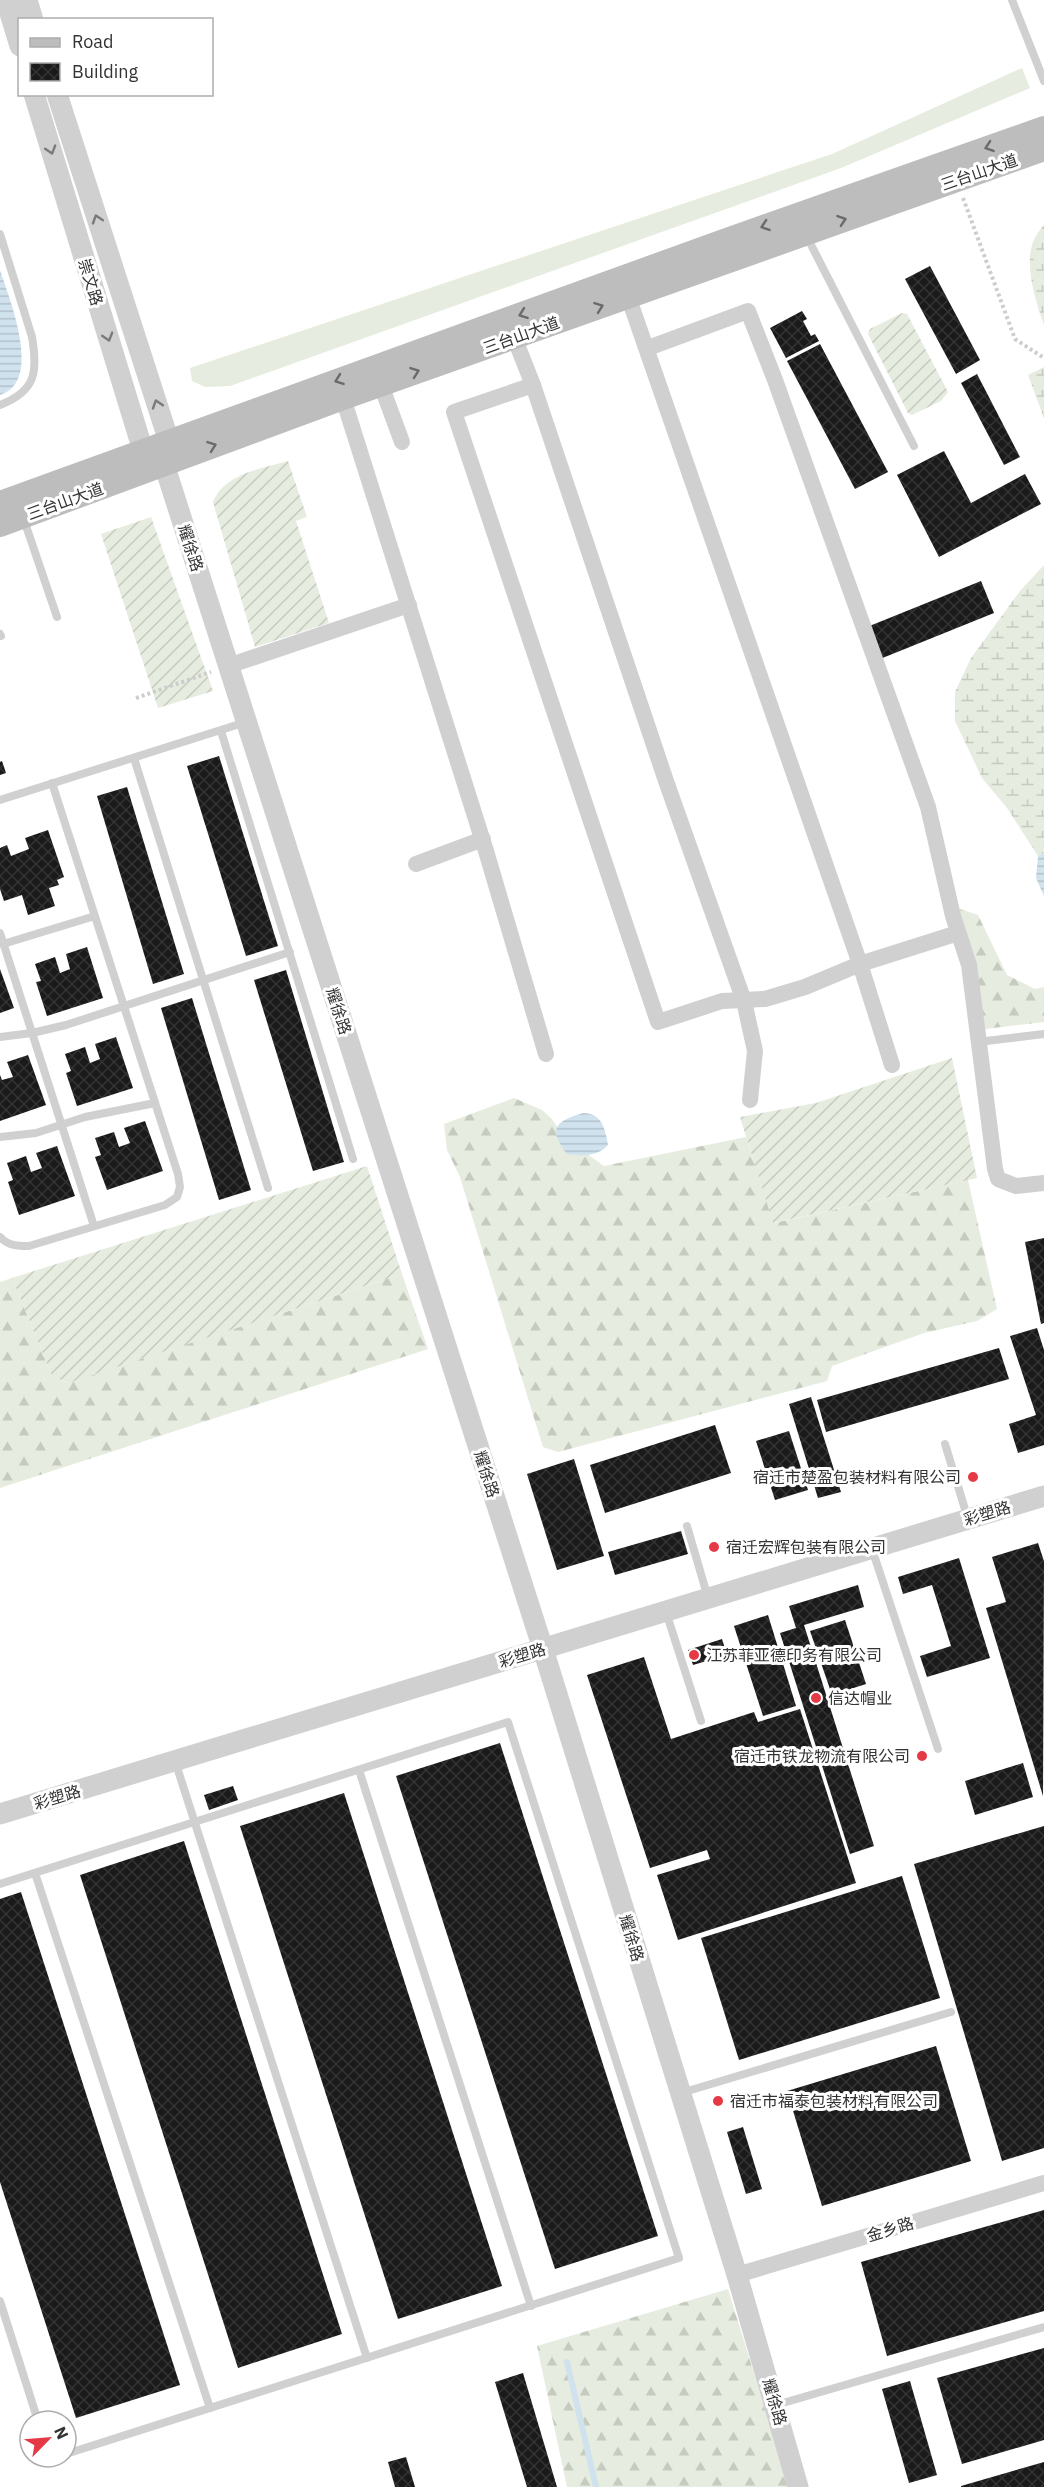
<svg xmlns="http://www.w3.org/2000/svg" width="1044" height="2487" font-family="'IBM Plex Sans','Noto Sans SC',sans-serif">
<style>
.grass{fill:#e6ecdf}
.forest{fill:url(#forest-firs)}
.wetland{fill:url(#wetland-marsh)}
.garden{fill:url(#garden-furrows)}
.water{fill:url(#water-rules)}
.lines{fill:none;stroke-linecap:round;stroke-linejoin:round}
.stream{stroke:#cfe2ee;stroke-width:6}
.building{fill:url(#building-cross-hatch)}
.path{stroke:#cdcdcd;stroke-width:4;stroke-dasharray:3 3;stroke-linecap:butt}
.service{stroke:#d0d0d0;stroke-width:8}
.minor{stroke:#d0d0d0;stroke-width:16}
.tertiary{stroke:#d0d0d0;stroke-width:21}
.secondary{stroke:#bdbdbd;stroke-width:24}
.oneway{stroke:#6a6a6a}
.oneway2{stroke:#7a7a7a}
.poi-dot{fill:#e63946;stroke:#fff;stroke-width:2}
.labels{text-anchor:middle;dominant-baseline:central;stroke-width:6;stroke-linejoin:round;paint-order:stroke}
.street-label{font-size:16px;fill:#333;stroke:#fff}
.poi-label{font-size:16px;fill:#333;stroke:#fff;text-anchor:start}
</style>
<defs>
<pattern id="forest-firs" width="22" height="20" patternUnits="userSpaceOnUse" patternTransform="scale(1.5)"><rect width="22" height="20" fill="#e6ecdf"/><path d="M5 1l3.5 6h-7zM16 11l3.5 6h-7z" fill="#c6cbc0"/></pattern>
<pattern id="wetland-marsh" width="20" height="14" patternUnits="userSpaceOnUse" patternTransform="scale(1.5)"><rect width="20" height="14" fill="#e6ecdf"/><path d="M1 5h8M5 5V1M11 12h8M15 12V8" fill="none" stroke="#c6cbc0"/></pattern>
<pattern id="garden-furrows" width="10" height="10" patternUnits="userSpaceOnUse" patternTransform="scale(1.5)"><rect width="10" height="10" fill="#e6ecdf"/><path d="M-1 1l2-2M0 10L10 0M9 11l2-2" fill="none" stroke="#c6cbc0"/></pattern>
<pattern id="water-rules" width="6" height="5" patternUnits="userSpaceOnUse" patternTransform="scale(1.5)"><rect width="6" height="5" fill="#cfe2ee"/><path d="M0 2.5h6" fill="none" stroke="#b2c2cd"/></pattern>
<pattern id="building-cross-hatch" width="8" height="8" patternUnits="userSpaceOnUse" patternTransform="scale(1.5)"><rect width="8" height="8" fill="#1a1a1a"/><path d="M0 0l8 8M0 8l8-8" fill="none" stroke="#333"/></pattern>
</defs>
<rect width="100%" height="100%" fill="#fff"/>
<polygon class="grass" points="1022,68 1030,88 841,168 230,386 205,387 192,381 190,368 832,154"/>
<g class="forest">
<polygon points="957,908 978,915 1007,975 1035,989 1044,987 1044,1022 985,1029"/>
<polygon points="514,1098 542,1110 551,1118 566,1139 604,1166 746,1137 774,1223 968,1180 997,1309 977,1321 924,1333 832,1366 827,1381 558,1452 543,1447 460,1177 447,1150 444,1124"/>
<polygon points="402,1274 428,1349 0,1488 0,1282 12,1278 52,1376 67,1383"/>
<polygon points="728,2289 789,2487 567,2487 537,2346"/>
</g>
<g class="wetland">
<path d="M1044 225V325C1036 302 1025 269 1032 245 1034 238 1039 231 1044 225Z"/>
<polygon points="1044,367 1044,418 1028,375"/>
<polygon points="1044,565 1044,853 1038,856 1007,808 982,778 955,721 955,692 971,658 1020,591"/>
</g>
<g class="garden">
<polygon points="902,313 907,314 948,392 941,401 912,415 908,413 868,334 870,329"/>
<path d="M288 461 307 517 296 521 329 623 255 647 213 502C225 473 261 469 288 461Z"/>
<polygon points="151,517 213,691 158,708 101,534"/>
<polygon points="952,1058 977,1178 773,1223 740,1117 816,1103"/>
<polygon points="367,1166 402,1274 68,1383 52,1376 12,1278"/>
</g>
<g class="water">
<path d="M0 270C9 298 44 382 0 395Z"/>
<polygon points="1044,853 1044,896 1036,878 1038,856"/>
<path d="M583 1113C602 1113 605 1129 608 1145 597 1157 582 1156 567 1154 547 1128 556 1121 583 1113Z"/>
</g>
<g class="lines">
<polyline class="stream" points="567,2362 596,2487"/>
</g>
<g class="building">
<polygon points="930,266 980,360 956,374 905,279"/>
<polygon points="802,311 807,319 803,321 811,336 815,334 819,341 786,358 770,328"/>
<polygon points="820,344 888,472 855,489 787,361"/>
<polygon points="977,374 1020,457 1004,465 961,383"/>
<polygon points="944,451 971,503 1025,474 1041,504 939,557 897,475"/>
<polygon points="981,581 994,613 880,659 867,627"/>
<polygon points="219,756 278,946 246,956 187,766"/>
<polygon points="2,761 6,773 0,775 0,762"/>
<polygon points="127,787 184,974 153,984 97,796"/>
<polygon points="48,830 64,877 57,880 59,885 49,888 55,906 28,915 22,895 4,901 0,889 0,848 7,845 11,856 29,849 25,838"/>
<polygon points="87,947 103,998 47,1016 36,982 41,981 35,964 55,957 60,973 70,969 66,954"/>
<polygon points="0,969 14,1008 0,1013"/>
<polygon points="286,970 344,1162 313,1171 254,980"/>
<polygon points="192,998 251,1190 219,1200 161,1008"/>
<polygon points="116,1037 133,1088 77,1106 66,1073 71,1071 65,1054 85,1047 90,1063 100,1059 95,1044"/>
<polygon points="28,1055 46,1105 0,1121 0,1075 2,1080 13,1077 7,1062"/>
<polygon points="145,1121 163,1171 107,1190 95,1157 101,1155 95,1138 114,1132 119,1147 130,1143 124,1128"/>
<polygon points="57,1146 75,1196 19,1215 8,1182 13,1180 7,1163 26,1156 31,1172 42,1168 36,1153"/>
<polygon points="1044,1238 1044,1323 1041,1324 1025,1242"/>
<polygon points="1037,1328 1044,1350 1044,1445 1018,1453 1009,1424 1036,1415 1010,1336"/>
<polygon points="999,1348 1009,1379 826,1432 817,1400"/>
<polygon points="811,1397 841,1492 818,1498 789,1404"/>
<polygon points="715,1425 731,1473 605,1513 590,1465"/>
<polygon points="789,1431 808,1490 775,1500 756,1441"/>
<polygon points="574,1459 604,1556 557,1570 527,1474"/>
<polygon points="681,1531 688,1554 615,1575 608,1552"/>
<polygon points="1038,1543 1044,1561 1043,1796 986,1608 1006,1602 992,1557"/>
<polygon points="959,1558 990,1658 927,1677 920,1656 951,1646 932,1585 903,1594 898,1577"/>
<polygon points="858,1585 864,1607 804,1625 874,1846 850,1854 780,1633 796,1628 789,1606"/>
<polygon points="768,1615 796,1706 763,1716 734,1626"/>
<polygon points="845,1620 866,1684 832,1695 810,1631"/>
<polygon points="722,1639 727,1655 693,1665 688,1650"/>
<polygon points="644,1657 671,1739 754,1712 758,1722 800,1709 856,1883 678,1940 657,1875 710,1859 707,1850 650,1868 587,1675"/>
<polygon points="500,1743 658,2236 555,2269 396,1776"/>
<polygon points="1023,1763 1033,1797 975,1815 965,1781"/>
<polygon points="233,1786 238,1800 209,1810 204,1795"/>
<polygon points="344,1793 502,2286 398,2319 240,1826"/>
<polygon points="1044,1826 1044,2148 1002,2161 914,1864"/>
<polygon points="184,1841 342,2334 238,2368 80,1875"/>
<polygon points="902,1876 940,1998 739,2060 701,1938"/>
<polygon points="21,1892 180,2385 76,2418 0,2182 0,1899"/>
<polygon points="936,2046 971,2161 822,2206 787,2091"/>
<polygon points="743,2127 762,2189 746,2194 727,2132"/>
<polygon points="1044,2210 1044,2311 887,2356 861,2262"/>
<polygon points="1044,2348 1044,2440 962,2464 937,2378"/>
<polygon points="523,2373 557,2487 527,2487 495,2382"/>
<polygon points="910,2381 937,2475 909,2483 882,2389"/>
<polygon points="406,2457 415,2487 395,2487 388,2462"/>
<polygon points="1044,2462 1044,2487 961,2487 961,2486"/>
</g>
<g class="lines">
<g class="path">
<polyline points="963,198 1015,339 1044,358"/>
<polyline points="136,698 211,672"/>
</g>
<g class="service">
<polyline points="1012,0 1044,81"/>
<path d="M0 234 32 337C38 372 36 391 0 405"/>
<polyline points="807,237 914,446"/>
<polyline points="23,517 57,617"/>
<polyline points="0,634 1,636"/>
<polyline points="221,731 353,1159"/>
<polyline points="134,758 268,1188"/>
<polyline points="0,800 246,722"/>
<polyline points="0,933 94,1226"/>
<polyline points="0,943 3,944 95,916"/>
<polyline points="0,1037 32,1033 66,1025 290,952"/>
<polyline points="978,1042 1044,1034"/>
<polyline points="0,1137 36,1133 85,1117 155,1103"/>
<path d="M0 1237C8 1246 18 1246 29 1246L165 1205 177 1197 180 1187 178 1174 52 783"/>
<polyline points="945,1444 968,1519"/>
<polyline points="687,1526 708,1598"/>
<polyline points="872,1549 938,1749"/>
<polyline points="666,1612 701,1721"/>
<polyline points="175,1761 367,2358"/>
<polyline points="359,1770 531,2306"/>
<polyline points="35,1873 210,2408"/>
<polyline points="0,1884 508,1722 679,2258 66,2454"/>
<polyline points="681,2093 951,2012"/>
<polyline points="0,2301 38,2421"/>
<polyline points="776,2405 1044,2327"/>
<polyline points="50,2457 50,2459 57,2457"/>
</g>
<g class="minor">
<polyline points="628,296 860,964 892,1065"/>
<polyline points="514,337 533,385 666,781 744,1001 755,1051 750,1100"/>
<polyline points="648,348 748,311 775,380 928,807 953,916 969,965 995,1169 998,1179 1016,1186 1044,1183"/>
<polyline points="381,385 402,442"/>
<polyline points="533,385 454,412 658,1022 722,1001 765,999 805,987 860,964 958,933"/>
<polyline points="343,398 486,851 546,1054"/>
<polyline points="228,666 409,605"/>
<polyline points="416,864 483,839"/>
<polyline points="737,2275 1044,2183"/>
</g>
<g class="tertiary">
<polyline points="6,0 20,46"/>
<polyline points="27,0 33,20"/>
<polyline points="34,94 148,467"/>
<polyline points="57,94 174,457"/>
<polyline points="164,464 543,1649 737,2275 798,2487"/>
<polyline points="0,1814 1044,1496"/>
</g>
<g class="secondary">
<polyline points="0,503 721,242 1044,128"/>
<polyline points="0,525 343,398 1044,149"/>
</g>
</g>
<defs><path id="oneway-chevron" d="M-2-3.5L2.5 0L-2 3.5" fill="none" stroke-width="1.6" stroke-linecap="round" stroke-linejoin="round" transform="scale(1.5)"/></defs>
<g class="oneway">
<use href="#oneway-chevron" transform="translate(989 147) rotate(161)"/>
<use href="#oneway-chevron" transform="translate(842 220) rotate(-19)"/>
<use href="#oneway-chevron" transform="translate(765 226) rotate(161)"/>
<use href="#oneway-chevron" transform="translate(599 307) rotate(-20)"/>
<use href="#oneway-chevron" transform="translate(523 314) rotate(160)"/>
<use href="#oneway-chevron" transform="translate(415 372) rotate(-20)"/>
<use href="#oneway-chevron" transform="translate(339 380) rotate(160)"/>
<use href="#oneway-chevron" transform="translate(212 446) rotate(-20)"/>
</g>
<g class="oneway2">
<use href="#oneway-chevron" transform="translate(51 150) rotate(73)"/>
<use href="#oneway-chevron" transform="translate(97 219) rotate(-108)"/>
<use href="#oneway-chevron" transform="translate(108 337) rotate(73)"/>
<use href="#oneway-chevron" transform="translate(157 404) rotate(-108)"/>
</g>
<g class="poi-dot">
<circle cx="973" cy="1477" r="6"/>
<circle cx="714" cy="1547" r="6"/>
<circle cx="694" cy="1655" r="6"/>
<circle cx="816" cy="1698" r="6"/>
<circle cx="922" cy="1756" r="6"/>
<circle cx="718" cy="2101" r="6"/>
</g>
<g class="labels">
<g class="street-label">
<text transform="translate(979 172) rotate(-19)">三台山大道</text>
<text transform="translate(91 282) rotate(73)">崇文路</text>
<text transform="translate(521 335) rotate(-20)">三台山大道</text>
<text transform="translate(65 501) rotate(-20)">三台山大道</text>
<text transform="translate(191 548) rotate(72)">耀徐路</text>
<text transform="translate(339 1011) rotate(72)">耀徐路</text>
<text transform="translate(487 1474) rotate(72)">耀徐路</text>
<text transform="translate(987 1513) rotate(-17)">彩塑路</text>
<text transform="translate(522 1655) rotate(-17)">彩塑路</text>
<text transform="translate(57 1797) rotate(-17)">彩塑路</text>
<text transform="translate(632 1938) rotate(73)">耀徐路</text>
<text transform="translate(890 2229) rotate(-17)">金乡路</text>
<text transform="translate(775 2402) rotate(74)">耀徐路</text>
</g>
<g class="poi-label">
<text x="961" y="1477" text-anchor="end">宿迁市楚盈包装材料有限公司</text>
<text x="726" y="1547">宿迁宏辉包装有限公司</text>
<text x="706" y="1655">江苏菲亚德印务有限公司</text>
<text x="828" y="1698">信达帽业</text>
<text x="910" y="1756" text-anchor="end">宿迁市铁龙物流有限公司</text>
<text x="730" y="2101">宿迁市福泰包装材料有限公司</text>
</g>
</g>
<rect x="18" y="18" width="195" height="78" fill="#ffffff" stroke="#adadad" stroke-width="1.5"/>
<rect x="30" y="38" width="30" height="9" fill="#bdbdbd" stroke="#adadad" stroke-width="1.5"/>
<text x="72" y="48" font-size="18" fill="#333333">Road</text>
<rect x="30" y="63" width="30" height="18" fill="url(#building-cross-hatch)" stroke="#adadad" stroke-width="1.5"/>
<text x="72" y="78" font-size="18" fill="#333333">Building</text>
<g transform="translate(48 2439) rotate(65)"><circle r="28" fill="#ffffff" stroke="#adadad" stroke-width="1.5"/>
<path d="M0-4.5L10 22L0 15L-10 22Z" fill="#e63946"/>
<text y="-9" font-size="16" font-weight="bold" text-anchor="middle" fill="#333333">N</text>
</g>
</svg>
